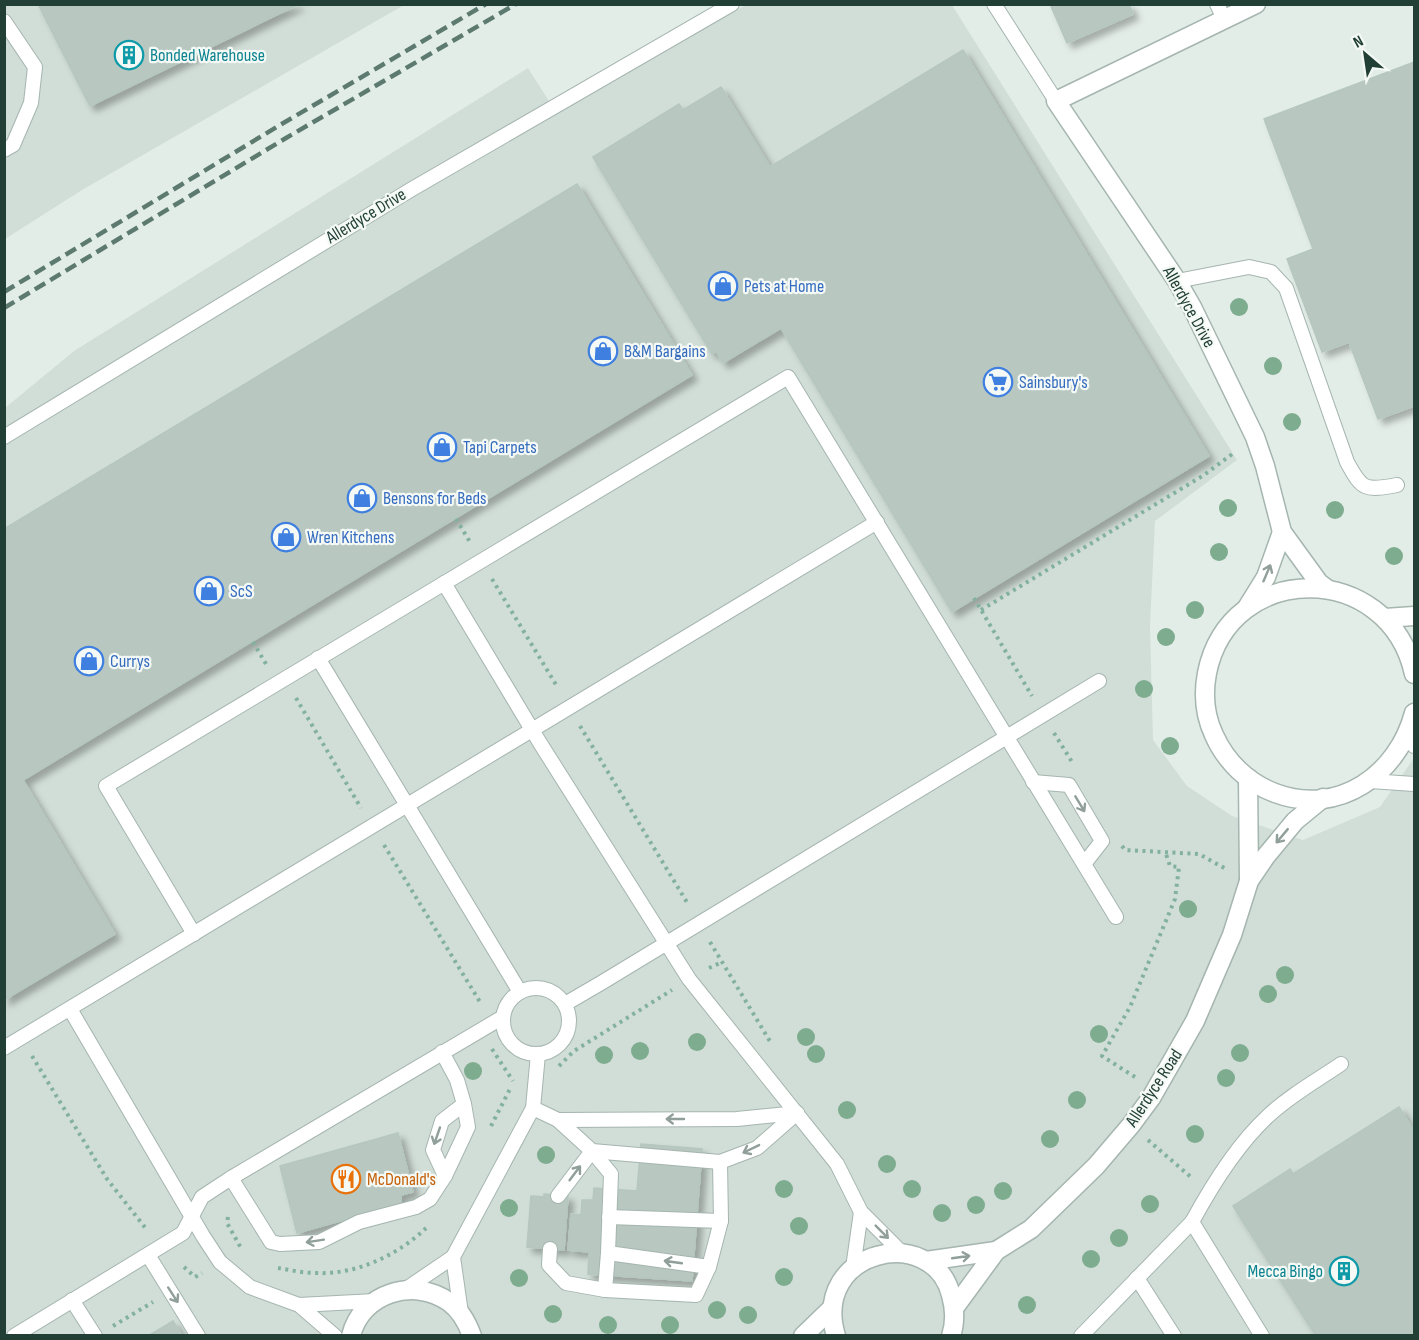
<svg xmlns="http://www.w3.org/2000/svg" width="1419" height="1340" font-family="'Sofia Sans Condensed',sans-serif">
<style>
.built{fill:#d1ddd7}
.building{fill:#b8c8c1;stroke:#b5c7bf;stroke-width:1.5;filter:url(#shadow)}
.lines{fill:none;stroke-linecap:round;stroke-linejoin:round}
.lane-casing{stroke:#a5b5af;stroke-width:16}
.street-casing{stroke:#a5b5af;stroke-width:21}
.path{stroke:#83b1a1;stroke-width:4;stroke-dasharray:3 4.5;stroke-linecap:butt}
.lane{stroke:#fff;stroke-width:14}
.street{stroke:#fff;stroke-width:18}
.rail{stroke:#5d7a71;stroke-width:4.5;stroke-dasharray:12 6;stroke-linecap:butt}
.tree{fill:#7eac8f}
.oneway{stroke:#909f9a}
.labels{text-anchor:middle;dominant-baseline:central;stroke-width:4.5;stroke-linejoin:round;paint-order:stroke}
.culture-label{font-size:18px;fill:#0d838f;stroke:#f4f9f6;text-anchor:start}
.street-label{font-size:18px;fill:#223f36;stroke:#f4f9f6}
.shop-label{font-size:18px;fill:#366cbe;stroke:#f4f9f6;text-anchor:start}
.food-label{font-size:18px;fill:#c56008;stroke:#f4f9f6;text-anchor:start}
</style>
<defs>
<filter id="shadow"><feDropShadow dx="5.5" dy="5.5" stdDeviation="3" flood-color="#0004"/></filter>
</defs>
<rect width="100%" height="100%" fill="#e3ede8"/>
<g class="built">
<polygon points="5,5 404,5 82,190 5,239"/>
<polygon points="746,5 952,5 1237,460 1155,521 1150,626 1153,740 1187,786 1232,816 1303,840 1380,807 1414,758 1414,1335 5,1336 5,408 74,351 528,68 554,109"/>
</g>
<g class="building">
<polygon points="38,4 299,4 90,106"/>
<polygon points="1050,4 1129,4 1133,14 1067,43"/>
<polygon points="963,50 1209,456 952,612 781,328 723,363 716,351 712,354 593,157 679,104 683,110 721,87 770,167"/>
<polygon points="1414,62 1414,406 1378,419 1349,342 1322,352 1287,259 1313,249 1264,119"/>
<polygon points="577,184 692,375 23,780 115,934 4,1000 4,529"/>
<polygon points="1399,1107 1414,1131 1414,1336 1316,1336 1233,1206 1290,1169 1293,1174"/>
<polygon points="398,1133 413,1192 401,1195 401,1204 297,1233 280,1166"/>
<polygon points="641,1144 702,1149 692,1281 588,1274 589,1252 568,1250 571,1214 581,1215 582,1200 593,1200 594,1188 637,1191"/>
<polygon points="544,1194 568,1196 564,1250 527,1247 531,1196 544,1197"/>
<polygon points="173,1321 182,1336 148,1336"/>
</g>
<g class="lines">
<g class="lane-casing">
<g id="lane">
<polyline points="994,4 1056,101"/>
<polyline points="1217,4 1224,19"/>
<polyline points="4,21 35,67 31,103 13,145 4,150"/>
<path d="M1177 281 1249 267 1271 272 1286 288 1347 462C1362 490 1365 491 1397 485"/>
<polyline points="4,437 412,189 732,4"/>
<polyline points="444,583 540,743 689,979 837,1164 861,1212 902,1253"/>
<polyline points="318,658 520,992"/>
<polyline points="1410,729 1414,746"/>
<polyline points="1370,781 1414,784"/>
<polyline points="1033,782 1069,785 1102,841 1084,864"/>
<polyline points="194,934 106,786 788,377 1116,917"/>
<circle cx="536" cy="1021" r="33"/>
<polyline points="565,1004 601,983 1099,681"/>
<polyline points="70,1009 203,1236 220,1262 250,1287 299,1305 335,1336"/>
<polyline points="4,1048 877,522"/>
<polyline points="533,1108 558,1120 592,1151 720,1162 757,1148 797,1113"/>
<polyline points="558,1120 737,1119 797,1113"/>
<polyline points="445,1176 468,1127 464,1104"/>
<polyline points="231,1178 271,1242 280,1244 319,1242 359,1222 416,1207 430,1199 445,1176 433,1150 442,1121 464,1104 457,1080 442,1052"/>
<polyline points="558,1196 592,1151 611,1174 608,1253 709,1267 721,1221 720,1162"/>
<polyline points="609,1217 721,1221"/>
<path d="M1192 1222C1212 1185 1236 1146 1267 1117 1289 1096 1316 1081 1341 1064"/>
<polyline points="550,1249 549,1265 566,1283 605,1290"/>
<polyline points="608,1253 605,1290 696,1295 709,1267"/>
<polyline points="148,1255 198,1336"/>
<polyline points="453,1257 461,1313"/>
<polyline points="853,1268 861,1212"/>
<polyline points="1137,1278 1174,1336"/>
<polyline points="406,1289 453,1257 533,1108 538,1054"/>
<polyline points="72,1300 95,1336"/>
<polyline points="299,1305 375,1301"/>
<polyline points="14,1336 183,1233 202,1197 231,1178 503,1017"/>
<polyline points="1081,1336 1192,1222 1262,1336"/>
</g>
</g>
<g class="street-casing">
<g id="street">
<polyline points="1256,4 1056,101 1177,281 1192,307 1255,437 1265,466 1282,532 1319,583 1327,589"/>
<polyline points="1248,606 1266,577 1282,532"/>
<polyline points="1385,618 1414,616"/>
<path d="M1414 674C1389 560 1230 560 1207 673 1203 694 1205 716 1214 735 1226 762 1248 783 1275 793 1339 817 1398 774 1414 713"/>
<polyline points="1248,778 1249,881"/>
<polyline points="926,1261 996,1251"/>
<polyline points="955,1307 996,1251 1031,1229 1096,1166 1131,1125 1151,1098 1195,1021 1232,935 1249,881 1266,856 1295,821 1323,798"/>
<path d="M351 1336C361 1293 414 1277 449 1302 460 1310 467 1322 472 1336"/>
<polyline points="803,1336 832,1308"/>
<path d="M836 1336C810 1249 933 1223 951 1295 955 1309 956 1321 951 1336"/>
</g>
</g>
<g class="path">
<polyline points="456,519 470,542"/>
<polyline points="492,579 558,688"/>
<polyline points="974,598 1032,696"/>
<polyline points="981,610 1204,475 1235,452"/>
<polyline points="253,642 266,664"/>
<polyline points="296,698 361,808"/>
<polyline points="580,726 688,904"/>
<polyline points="1054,733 1072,762"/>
<polyline points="384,845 480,1002 477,1003"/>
<polyline points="1122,846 1125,850 1199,854 1226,869"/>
<polyline points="710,942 771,1043"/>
<polyline points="709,968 722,962"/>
<polyline points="492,1049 513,1081"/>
<polyline points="32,1056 107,1179 147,1230"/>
<polyline points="559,1066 574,1051 672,990"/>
<polyline points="1135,1077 1102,1056 1130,1007 1175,899 1179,867 1170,866 1166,854"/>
<polyline points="491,1126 511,1087"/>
<polyline points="1148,1140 1192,1178"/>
<polyline points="228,1217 227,1223 241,1248"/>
<polyline points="184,1267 195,1277 202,1273"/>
<path d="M278 1268C290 1270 303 1273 316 1273 356 1275 398 1255 426 1228"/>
<polyline points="113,1326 153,1302"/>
</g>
<use href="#lane" class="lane"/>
<use href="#street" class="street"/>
<g class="rail">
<polyline points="4,292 280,125 486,4"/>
<polyline points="4,308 286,138 516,4"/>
</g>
</g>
<g class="tree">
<circle cx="1239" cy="307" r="9"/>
<circle cx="1273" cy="366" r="9"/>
<circle cx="1292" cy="422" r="9"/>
<circle cx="1228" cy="508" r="9"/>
<circle cx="1335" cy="510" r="9"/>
<circle cx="1219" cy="552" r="9"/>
<circle cx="1394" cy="556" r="9"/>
<circle cx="1195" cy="610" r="9"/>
<circle cx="1166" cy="637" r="9"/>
<circle cx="1144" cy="689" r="9"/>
<circle cx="1170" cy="746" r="9"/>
<circle cx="1188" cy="909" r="9"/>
<circle cx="1285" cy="975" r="9"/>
<circle cx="1268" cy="994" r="9"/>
<circle cx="1099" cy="1034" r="9"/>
<circle cx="806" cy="1037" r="9"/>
<circle cx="697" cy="1042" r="9"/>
<circle cx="640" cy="1051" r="9"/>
<circle cx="1240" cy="1053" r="9"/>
<circle cx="816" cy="1054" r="9"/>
<circle cx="604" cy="1055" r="9"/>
<circle cx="473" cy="1071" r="9"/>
<circle cx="1226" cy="1078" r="9"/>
<circle cx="1077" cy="1100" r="9"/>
<circle cx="847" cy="1110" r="9"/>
<circle cx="1195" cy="1134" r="9"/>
<circle cx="1050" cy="1139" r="9"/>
<circle cx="546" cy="1155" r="9"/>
<circle cx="887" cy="1164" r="9"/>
<circle cx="784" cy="1189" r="9"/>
<circle cx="912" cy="1189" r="9"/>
<circle cx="1003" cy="1191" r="9"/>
<circle cx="1150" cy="1204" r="9"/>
<circle cx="976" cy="1205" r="9"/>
<circle cx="509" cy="1208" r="9"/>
<circle cx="942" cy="1213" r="9"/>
<circle cx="799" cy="1226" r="9"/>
<circle cx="1119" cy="1238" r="9"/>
<circle cx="1091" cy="1259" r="9"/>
<circle cx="784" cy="1277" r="9"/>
<circle cx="519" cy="1278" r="9"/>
<circle cx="1027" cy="1305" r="9"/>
<circle cx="717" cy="1310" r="9"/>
<circle cx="553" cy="1314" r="9"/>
<circle cx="748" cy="1315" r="9"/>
<circle cx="608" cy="1325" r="9"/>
<circle cx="670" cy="1325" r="9"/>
</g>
<defs><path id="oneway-shaft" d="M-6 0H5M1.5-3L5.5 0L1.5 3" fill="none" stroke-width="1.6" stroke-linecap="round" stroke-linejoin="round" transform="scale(1.5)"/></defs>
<g class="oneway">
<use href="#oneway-shaft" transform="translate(1267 573) rotate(-67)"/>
<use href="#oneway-shaft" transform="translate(1080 804) rotate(59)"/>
<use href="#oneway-shaft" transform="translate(1282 836) rotate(130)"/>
<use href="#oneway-shaft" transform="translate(675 1119) rotate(-180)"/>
<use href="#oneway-shaft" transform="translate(437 1136) rotate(109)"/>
<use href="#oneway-shaft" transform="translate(751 1149) rotate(154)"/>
<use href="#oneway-shaft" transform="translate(575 1173) rotate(-53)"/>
<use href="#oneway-shaft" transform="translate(882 1232) rotate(45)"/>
<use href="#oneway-shaft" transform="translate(315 1241) rotate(171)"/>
<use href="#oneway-shaft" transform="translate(961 1257) rotate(-8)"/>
<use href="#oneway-shaft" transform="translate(673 1262) rotate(-172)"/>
<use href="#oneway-shaft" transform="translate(173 1295) rotate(57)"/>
</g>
<defs>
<g id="building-ring" transform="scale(1.5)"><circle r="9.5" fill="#f4f9f6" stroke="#0f9aa8" stroke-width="1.5"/><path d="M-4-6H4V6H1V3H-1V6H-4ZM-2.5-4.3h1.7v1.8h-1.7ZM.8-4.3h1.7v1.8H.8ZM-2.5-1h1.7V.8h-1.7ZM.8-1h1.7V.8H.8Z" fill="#0f9aa8"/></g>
<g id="shop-ring" transform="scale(1.5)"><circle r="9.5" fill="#f4f9f6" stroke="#3f7fe0" stroke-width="1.5"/><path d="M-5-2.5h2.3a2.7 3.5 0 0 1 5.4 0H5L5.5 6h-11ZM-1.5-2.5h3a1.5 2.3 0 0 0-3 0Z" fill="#3f7fe0"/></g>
<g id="supermarket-ring" transform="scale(1.5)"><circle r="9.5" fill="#f4f9f6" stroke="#3f7fe0" stroke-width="1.5"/><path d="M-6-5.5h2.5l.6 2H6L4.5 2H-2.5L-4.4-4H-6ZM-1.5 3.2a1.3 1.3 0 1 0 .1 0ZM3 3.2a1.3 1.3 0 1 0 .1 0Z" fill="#3f7fe0"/></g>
<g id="restaurant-ring" transform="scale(1.5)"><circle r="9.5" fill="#f4f9f6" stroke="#e8710a" stroke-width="1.5"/><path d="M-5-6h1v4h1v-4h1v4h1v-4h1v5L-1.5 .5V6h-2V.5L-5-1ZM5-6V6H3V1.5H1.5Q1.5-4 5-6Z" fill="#e8710a"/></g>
</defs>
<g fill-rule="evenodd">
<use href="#building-ring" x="129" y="55"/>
<use href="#shop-ring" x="723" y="286"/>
<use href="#shop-ring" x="603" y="351"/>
<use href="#supermarket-ring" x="998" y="382"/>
<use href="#shop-ring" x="442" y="447"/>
<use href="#shop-ring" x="362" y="498"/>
<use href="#shop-ring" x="286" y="537"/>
<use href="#shop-ring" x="209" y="591"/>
<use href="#shop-ring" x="89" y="661"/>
<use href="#restaurant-ring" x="346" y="1179"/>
<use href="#building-ring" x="1344" y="1271"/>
</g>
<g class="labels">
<g class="culture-label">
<text x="150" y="55">Bonded Warehouse</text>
<text x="1323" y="1271" text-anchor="end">Mecca Bingo</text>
</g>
<g class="street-label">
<text transform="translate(366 216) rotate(-31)">Allerdyce Drive</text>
<text transform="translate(1189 307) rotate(61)">Allerdyce Drive</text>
<text transform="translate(1154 1088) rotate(-57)">Allerdyce Road</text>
</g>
<g class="shop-label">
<text x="744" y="286">Pets at Home</text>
<text x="624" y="351">B&amp;M Bargains</text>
<text x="1019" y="382">Sainsbury's</text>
<text x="463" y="447">Tapi Carpets</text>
<text x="383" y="498">Bensons for Beds</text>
<text x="307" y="537">Wren Kitchens</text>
<text x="230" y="591">ScS</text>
<text x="110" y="661">Currys</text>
</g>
<g class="food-label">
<text x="367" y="1179">McDonald's</text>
</g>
</g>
<rect width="1419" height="1340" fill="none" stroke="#223f36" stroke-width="12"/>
<g transform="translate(1365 54) rotate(331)" stroke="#f4f9f6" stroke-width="4.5" paint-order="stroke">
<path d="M0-4.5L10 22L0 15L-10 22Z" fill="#223f36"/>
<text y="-9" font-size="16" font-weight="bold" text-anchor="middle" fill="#223f36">N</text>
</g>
</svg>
